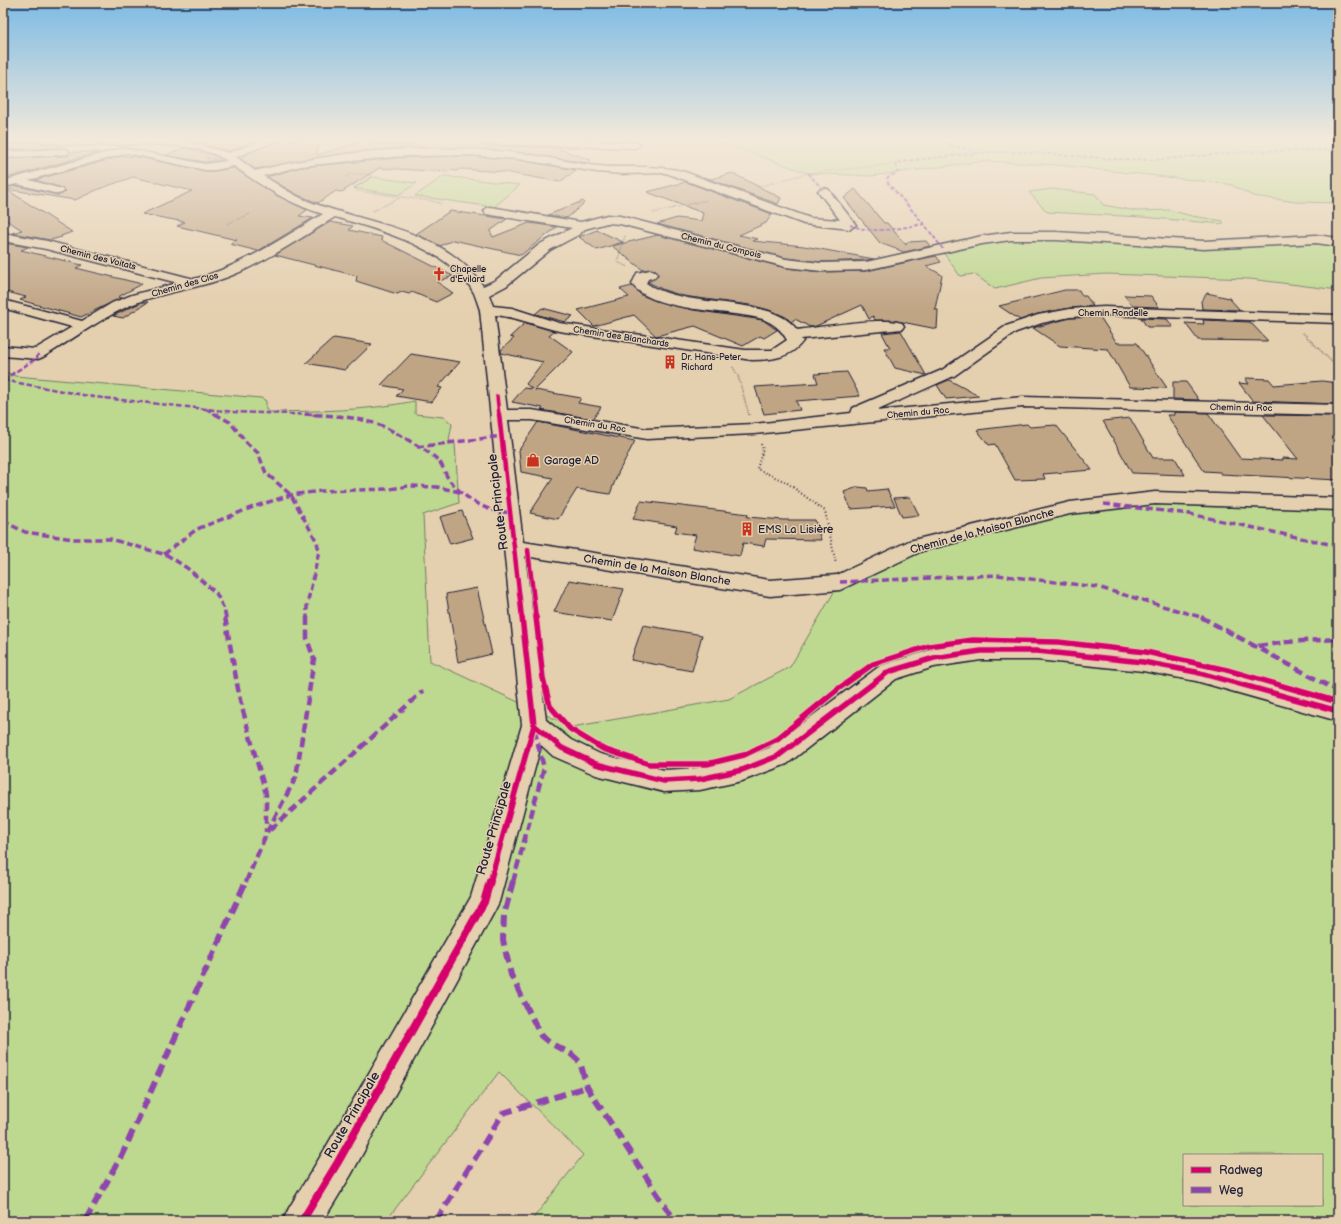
<svg xmlns="http://www.w3.org/2000/svg" width="1341" height="1224" font-family="'Balsamiq Sans',sans-serif">
<style>
.green{fill:#bdd88f;stroke:#707d65;fill-rule:evenodd}
.building{fill:#c0a585;stroke:#22223b}
.lines{fill:none;stroke-linecap:round;stroke-linejoin:round}
.minor-casing{stroke:#22223b;stroke-width:3}
.path-far1{stroke:#22223b;stroke-width:1.5;stroke-dasharray:0.5 1.5;stroke-linecap:butt}
.path{stroke:#22223b;stroke-width:2;stroke-dasharray:1 2.5;stroke-linecap:butt}
.minor{fill:#e4cfae;fill-rule:evenodd}
.quiet-far4{stroke:#8e44ad;stroke-width:2;stroke-dasharray:4 2;stroke-linecap:butt}
.quiet-far3{stroke:#8e44ad;stroke-width:2.5;stroke-dasharray:5.5 2.5;stroke-linecap:butt}
.quiet-far2{stroke:#8e44ad;stroke-width:3.5;stroke-dasharray:7 3.5;stroke-linecap:butt}
.quiet-far1{stroke:#8e44ad;stroke-width:4.5;stroke-dasharray:9 4.5;stroke-linecap:butt}
.quiet{stroke:#8e44ad;stroke-width:6;stroke-dasharray:12 6;stroke-linecap:butt}
.cycleway-far3-casing{stroke:#e4cfae;stroke-width:5}
.cycleway-far2-casing{stroke:#e4cfae;stroke-width:6}
.cycleway-far1-casing{stroke:#e4cfae;stroke-width:8}
.cycleway-casing{stroke:#e4cfae;stroke-width:10}
.cycleway-far3{stroke:#d6006c;stroke-width:3.5}
.cycleway-far2{stroke:#d6006c;stroke-width:4.5}
.cycleway-far1{stroke:#d6006c;stroke-width:5.5}
.cycleway{stroke:#d6006c;stroke-width:8}
.labels{text-anchor:middle;dominant-baseline:central;stroke-width:3;stroke-linejoin:round;paint-order:stroke}
.far-street-label{font-size:9px;fill:#22223b;stroke:#e4cfae}
.far-poi-label{font-size:9px;fill:#22223b;stroke:#e4cfae;text-anchor:start}
.poi-label{font-size:11px;fill:#22223b;stroke:#e4cfae;text-anchor:start}
.street-label{font-size:11px;fill:#22223b;stroke:#e4cfae}
.near-street-label{font-size:13px;fill:#22223b;stroke:#e4cfae}
</style>
<rect width="100%" height="100%" fill="#e4cfae"/>
<filter id="ink" filterUnits="userSpaceOnUse"><feTurbulence type="fractalNoise" baseFrequency=".025" numOctaves="2"/><feDisplacementMap in="SourceGraphic" scale="8" xChannelSelector="R" yChannelSelector="G"/><feConvolveMatrix kernelMatrix="1 2 1 2 8 2 1 2 1" color-interpolation-filters="sRGB"/></filter>
<g filter="url(#ink)">
<g class="green">
<polygon points="708,138 1338,138 1338,203 1296,202 1253,196 1229,184 1058,165 984,161 871,176 808,173"/>
<polygon points="444,176 520,185 494,207 415,196"/>
<polygon points="372,177 417,183 398,195 354,188"/>
<polygon points="1053,189 1095,194 1103,205 1137,211 1169,210 1192,216 1223,221 1223,224 1142,217 1047,212 1029,192"/>
<polygon points="1011,236 1204,245 1338,242 1338,290 1250,279 1106,274 1041,278 995,289 974,274 960,276 941,249"/>
<path d="M3 371 15 376 261 398 266 401V410L269 412C320 411 365 411 415 401V414L444 417 452 424 449 440 455 444 459 503 423 515 430 661 572 727 729 699 790 667 840 582 916 546 1070 508 1155 498 1338 504V1221H531L583 1155 499 1072 386 1221H3ZM1184 1155H1322V1205H1184Z"/>
</g>
<g class="building">
<polygon points="215,138 263,138 229,151 200,144"/>
<polygon points="284,138 296,140 319,138 317,155 365,140 380,144 414,145 414,138 480,138 478,141 484,146 554,147 591,160 587,163 517,152 484,149 418,147 352,152 255,169 239,157"/>
<polygon points="15,142 32,142 61,145 57,148 3,150 3,148"/>
<polygon points="185,148 213,155 222,160 205,162 166,155"/>
<polygon points="70,152 99,152 3,179 3,159 68,156"/>
<polygon points="123,156 137,157 205,171 215,171 234,168 276,195 307,210 299,216 313,218 258,251 230,244 237,240 177,226 185,222 142,214 192,191 133,177 99,189 75,200 6,189 72,232 61,236 62,237 50,240 12,233 22,230 3,218 3,188 17,186 58,195 62,194 66,191 62,188 35,180"/>
<polygon points="470,156 518,160 576,170 560,182 504,172 460,169 457,171 450,170 448,172 379,168 342,192 336,191 318,203 298,195 267,177 301,167 401,158"/>
<polygon points="732,173 781,198 778,204 703,177 711,179"/>
<polygon points="686,182 772,214 766,223 739,235 758,239 752,241 804,246 874,259 866,260 821,262 786,258 657,224 677,218 701,221 703,213 647,192"/>
<polygon points="855,189 884,223 887,223 906,245 907,242 926,241 930,246 904,252 880,243 844,198"/>
<polygon points="583,201 584,203 567,218 548,215"/>
<polygon points="450,211 507,219 490,231 493,237 529,223 557,227 521,255 453,240 440,246 416,234"/>
<polygon points="330,222 353,226 349,230 382,237 381,240 453,276 437,282 453,293 436,302 412,292 409,294 402,292 397,294 356,281 357,276 275,255"/>
<polygon points="597,230 623,242 597,250 579,237"/>
<polygon points="658,235 786,268 821,272 866,271 936,256 941,262 926,266 942,275 935,309 938,310 937,329 892,320 875,320 873,316 869,319 862,305 816,326 810,327 795,319 791,322 786,317 769,310 750,305 683,296 664,290 648,282 656,278 658,275 656,270 650,269 643,270 612,246"/>
<polygon points="3,243 28,247 21,250 82,265 76,268 142,284 118,297 121,298 81,317 20,300 26,297 3,291"/>
<polygon points="632,286 641,295 656,301 693,310 763,320 777,330 764,338 760,336 743,346 695,326 656,336 634,315 594,326 578,310 629,297 620,289"/>
<polygon points="1065,290 1079,290 1082,296 1086,296 1093,306 1070,308 1038,314 1020,320 999,306"/>
<polygon points="1207,293 1229,298 1240,310 1202,309 1201,301"/>
<polygon points="1124,295 1151,296 1159,307 1133,306"/>
<polygon points="142,302 148,302 123,318 113,316"/>
<polygon points="542,308 573,316 565,322 535,314"/>
<polygon points="1100,317 1117,343 1137,343 1167,388 1130,387 1108,349 1060,346 1033,328 1070,318"/>
<polygon points="1141,318 1167,319 1173,327 1147,327"/>
<polygon points="1203,320 1250,322 1268,341 1198,340 1185,323 1204,324"/>
<polygon points="525,323 554,331 549,335 573,352 535,390 581,398 578,403 601,407 593,419 541,410 543,408 512,402 524,388 532,389 526,384 543,362 501,353 501,350 514,338 510,337"/>
<polygon points="901,331 926,375 895,368 884,348 890,348 882,333"/>
<polygon points="334,338 372,344 345,370 306,363"/>
<polygon points="411,354 460,362 438,387 442,388 432,402 396,396 403,389 381,385"/>
<polygon points="847,372 860,396 796,401 800,410 764,414 755,387 818,383 815,374"/>
<polygon points="1245,378 1269,379 1274,385 1322,381 1338,383 1338,404 1253,401 1239,383 1249,384"/>
<polygon points="949,380 979,396 946,399 937,385"/>
<polygon points="1173,382 1186,382 1199,400 1173,399"/>
<polygon points="1174,412 1208,413 1240,458 1283,460 1282,458 1298,459 1263,415 1338,416 1338,480 1221,474 1220,472 1204,471 1167,415 1174,415"/>
<polygon points="1130,418 1153,458 1175,458 1185,475 1132,473 1103,421"/>
<polygon points="538,422 635,441 618,473 610,494 577,489 558,519 530,513 553,478 521,472 519,450"/>
<polygon points="1027,424 1030,427 1056,425 1092,470 1043,474 1045,479 1015,480 995,444 989,445 977,430"/>
<polygon points="858,487 867,488 868,491 887,489 895,506 851,509 844,492"/>
<polygon points="910,497 919,515 902,517 894,498"/>
<polygon points="641,501 748,514 747,517 783,520 815,520 821,540 766,539 764,546 743,543 740,556 692,548 696,535 675,532 677,526 633,519"/>
<polygon points="462,511 473,538 450,544 440,517"/>
<polygon points="569,580 624,589 612,621 554,612"/>
<polygon points="477,588 492,654 458,662 446,594"/>
<polygon points="643,625 702,635 692,671 631,660"/>
</g>
<g class="lines">
<g class="minor-casing">
<g id="minor">
<path d="M29 138 177 139 229 153 268 138H283L236 157 255 171C340 150 430 143 517 153 544 156 571 163 598 166 627 169 656 164 685 172L810 218 840 220 818 191 824 188 828 189 856 225 850 229 804 224 666 173 622 174 597 172 518 159 470 155 401 156 301 166 263 176C276 183 289 193 303 199 364 225 442 226 483 286L496 280 540 244 572 228 486 214 484 211 486 208 490 207 581 222 607 215 620 216 786 259 821 263 866 262 982 236 1011 232H1056L1204 241 1316 235 1338 238V246L1316 243 1204 249 1056 240H1011L982 244 866 270 821 271 786 267 620 224 607 223 585 229 580 234 550 250 506 286 489 295 493 306 512 308 559 323 745 350H772L787 340C781 329 774 324 763 319 732 310 651 312 632 284L637 273 650 270 655 271 657 274 655 277 648 279 646 283C686 311 773 294 797 330 824 327 878 317 902 323L904 326 902 329 801 339 803 341C791 358 771 360 752 360L559 331C537 326 517 317 495 315L507 410H532L647 429 754 424 851 413 853 408 942 370 1006 326 1038 315 1070 309 1104 307 1338 315V323L1104 315 1070 317 1042 323 1016 332 954 376 876 411 1023 397 1338 405V415L1023 407 754 434 647 439 532 420H508L523 542 770 580 837 575 909 541 1070 502 1155 492 1338 498V510L1155 504 1070 514 922 551 840 590 770 596 525 556 546 720 571 740 600 754 664 770 700 768 741 759 769 748 880 666 934 649 981 642H1037L1143 653 1196 663 1338 701V721L1196 681 1143 671 1037 660H981L934 667 896 679 787 764 742 781 700 790 664 792 596 775 553 756 541 745 499 902 494 912 351 1175 323 1221H283L289 1208 325 1149 471 897 522 725 480 310C478 304 476 298 474 293 451 249 379 230 335 217 304 236 273 257 240 272 208 287 174 290 141 301 106 314 75 338 43 357L38 359 3 356V346L35 349 72 327 3 308V300L82 321 112 303 132 295 178 283 46 249 3 241V233L47 241 194 279C241 267 282 238 323 214 290 204 261 186 234 166L215 170H205L127 153 29 180 62 189 64 191 62 193 58 194 17 184 3 187V181L123 148 205 164 227 161C195 137 120 146 80 145 65 145 49 142 34 141Z"/>
<polygon points="483,138 635,142 640,145 635,148 484,144 479,141"/>
<polygon points="64,149 68,150 69,152 68,154 3,158 3,152"/>
</g>
</g>
<g class="path-far1">
<polyline points="346,177 350,174 370,174 372,177 354,188 357,191 432,201 442,204"/>
<polyline points="758,187 808,173 896,164"/>
<polyline points="373,211 399,198"/>
<polyline points="653,213 707,200"/>
<polyline points="227,224 250,214"/>
<polyline points="625,236 617,262 628,267"/>
<polyline points="1303,333 1338,368"/>
<polyline points="733,367 738,376 749,415"/>
</g>
<polyline class="path" points="761,444 763,449 757,469 786,482 825,511 836,564"/>
<use href="#minor" class="minor"/>
<g class="quiet-far4">
<polyline points="941,138 953,146 974,150"/>
<polyline points="949,145 965,138"/>
<polyline points="206,158 226,160"/>
<polyline points="808,173 824,191"/>
<path d="M850 225C874 235 899 228 924 224"/>
<polyline points="943,249 924,224 888,183 887,178 898,172 896,164 906,161 987,152 1024,152 1114,159 1153,160 1256,151 1338,150"/>
</g>
<g class="quiet-far3">
<polyline points="3,380 94,397 234,412 318,415"/>
<polyline points="3,380 37,358 38,354"/>
<polyline points="206,409 217,415"/>
</g>
<g class="quiet-far2">
<polyline points="215,414 230,422 247,443 258,453 266,473 291,495 317,542 319,551 307,605 307,618"/>
<path d="M305 414C335 416 367 416 394 432 405 438 430 452 438 460 443 465 445 475 450 481 463 497 488 514 510 512"/>
<polyline points="417,447 502,436"/>
<polyline points="1104,504 1190,514 1338,546"/>
<polyline points="3,521 25,532 74,539 110,539 167,555 187,568 216,593 224,609 226,618"/>
<polyline points="164,554 197,529 256,506 291,495 321,491 390,489 408,486 437,487 460,492"/>
<polyline points="840,582 997,575 1097,587 1204,618"/>
</g>
<g class="quiet-far1">
<polyline points="225,617 240,700 266,794 266,832"/>
<polyline points="1201,617 1338,691"/>
<polyline points="1258,646 1287,642 1338,639"/>
<polyline points="270,830 423,691"/>
<polyline points="246,882 266,834 296,777 314,659 307,639 307,617"/>
<polyline points="513,882 544,768 534,728"/>
</g>
<g class="quiet">
<polyline points="513,881 504,915 503,940 511,975 541,1036 550,1043 571,1054 580,1062 587,1087 675,1221"/>
<polyline points="85,1221 122,1155 246,881"/>
<polyline points="436,1221 503,1113 587,1087"/>
</g>
<g class="cycleway-far3-casing">
<polyline id="cycleway-far3" points="497,396 499,415"/>
</g>
<g class="cycleway-far2-casing">
<g id="cycleway-far2">
<polyline points="499,414 522,618"/>
<polyline points="528,550 536,618"/>
</g>
</g>
<g class="cycleway-far1-casing">
<g id="cycleway-far1">
<polyline points="536,617 543,678 550,706 570,729 603,749 649,764 707,764 744,755 777,739 838,689 873,664 929,646 973,640 1058,642 1146,652 1227,670 1338,702"/>
<polyline points="534,725 562,748 596,764 664,781 700,779 742,770 778,756 888,672 934,658 981,651 1037,651 1143,662 1196,672 1338,711"/>
<polyline points="490,882 534,725 522,617"/>
</g>
</g>
<g class="cycleway-casing">
<polyline id="cycleway" points="302,1221 338,1162 484,902 490,881"/>
</g>
<use href="#cycleway-far3" class="cycleway-far3"/>
<use href="#cycleway-far2" class="cycleway-far2"/>
<use href="#cycleway-far1" class="cycleway-far1"/>
<use href="#cycleway" class="cycleway"/>
</g>
</g>
<linearGradient id="sky" x2="0" y2="1"><stop stop-color="#7dbbe4"/><stop offset="0.45" stop-color="#f3e9db"/><stop offset="1" stop-color="#f3e9db" stop-opacity="0"/></linearGradient>
<rect width="1341" height="310" fill="url(#sky)"/>
<defs>
<g id="church-bare" transform="scale(1.08)"><path d="M-1.2-6h2.4v3.5h3.3v2.4h-3.3V6h-2.4V-.1h-3.3v-2.4h3.3Z" fill="#c8321e" stroke="#e4cfae" stroke-width="2.5" paint-order="stroke"/></g>
<g id="building-bare" transform="scale(1.08)"><path d="M-4-6H4V6H1V3H-1V6H-4ZM-2.5-4.3h1.7v1.8h-1.7ZM.8-4.3h1.7v1.8H.8ZM-2.5-1h1.7V.8h-1.7ZM.8-1h1.7V.8H.8Z" fill="#c8321e" stroke="#e4cfae" stroke-width="2.5" paint-order="stroke"/></g>
<g id="shop-bare" transform="scale(1.08)"><path d="M-5-2.5h2.3a2.7 3.5 0 0 1 5.4 0H5L5.5 6h-11ZM-1.5-2.5h3a1.5 2.3 0 0 0-3 0Z" fill="#c8321e" stroke="#e4cfae" stroke-width="2.5" paint-order="stroke"/></g>
</defs>
<g fill-rule="evenodd">
<use href="#church-bare" x="439" y="274"/>
<use href="#building-bare" x="670" y="362"/>
<use href="#shop-bare" x="533" y="460"/>
<use href="#building-bare" x="747" y="529"/>
</g>
<g class="labels">
<g class="far-street-label">
<text transform="translate(721 246) rotate(14)">Chemin du Compois</text>
<text transform="translate(98 258) rotate(14)">Chemin des Voitats</text>
<text transform="translate(185 285) rotate(-16)">Chemin des Clos</text>
<text x="1113" y="313">Chemin Rondelle</text>
<text transform="translate(621 337) rotate(9)">Chemin des Blanchards</text>
<text transform="translate(1241 408) rotate(1)">Chemin du Roc</text>
<text transform="translate(918 413) rotate(-5)">Chemin du Roc</text>
<text transform="translate(595 425) rotate(9)">Chemin du Roc</text>
</g>
<g class="far-poi-label">
<text x="450" y="269">Chapelle<tspan x="450" dy="10">d'Evilard</tspan></text>
<text x="681" y="357">Dr. Hans-Peter<tspan x="681" dy="10">Richard</tspan></text>
</g>
<g class="poi-label">
<text x="544" y="460">Garage AD</text>
<text x="758" y="529">EMS La Lisière</text>
</g>
<g class="street-label">
<text transform="translate(982 531) rotate(-15)">Chemin de la Maison Blanche</text>
<text transform="translate(657 570) rotate(9)">Chemin de la Maison Blanche</text>
</g>
<g class="near-street-label">
<text transform="translate(498 502) rotate(-97)">Route Principale</text>
<text transform="translate(494 828) rotate(-74)">Route Principale</text>
<text transform="translate(352 1115) rotate(-60)">Route Principale</text>
</g>
</g>
<rect width="1341" height="1224" fill="none" stroke="#e4cfae" stroke-width="16"/>
<rect x="8" y="8" width="1325" height="1208" fill="none" stroke="#22223b" stroke-width="1.5" filter="url(#ink)"/>
<rect x="1183" y="1154" width="140" height="52" fill="#e4cfae" stroke="#968a80"/>
<rect x="1191" y="1167" width="20" height="6" fill="#d6006c" stroke="#968a80"/>
<text x="1219" y="1174" font-size="12" fill="#22223b">Radweg</text>
<rect x="1191" y="1187" width="20" height="6" fill="#8e44ad" stroke="#968a80"/>
<text x="1219" y="1194" font-size="12" fill="#22223b">Weg</text>
</svg>
